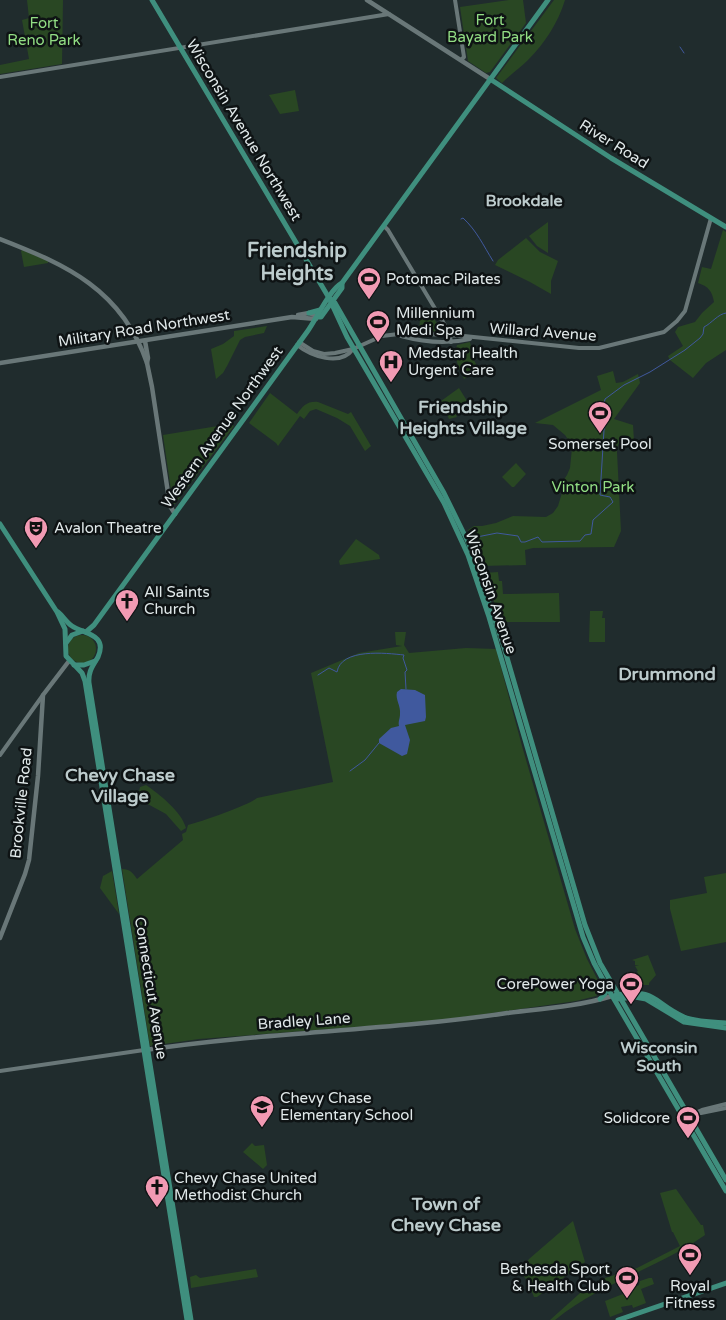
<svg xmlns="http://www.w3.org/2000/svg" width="726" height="1320" font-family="'Varela Round',sans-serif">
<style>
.green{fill:#294723}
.water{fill:#40599e}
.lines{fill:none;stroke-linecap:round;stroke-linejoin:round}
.stream{stroke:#40599e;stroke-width:1}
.tertiary{stroke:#697778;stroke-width:4}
.secondary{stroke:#697778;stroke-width:4.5}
.primary{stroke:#3f8f7e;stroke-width:5}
.labels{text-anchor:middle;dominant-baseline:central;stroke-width:5;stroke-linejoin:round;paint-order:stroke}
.park-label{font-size:15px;fill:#92de84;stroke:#0e1314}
.street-label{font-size:15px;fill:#e1e9ea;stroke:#0e1314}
.poi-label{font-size:15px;fill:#e1e9ea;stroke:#0e1314;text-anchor:start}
.neighbourhood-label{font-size:16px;font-weight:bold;fill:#bccbcc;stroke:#0e1314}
.quarter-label{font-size:18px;font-weight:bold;fill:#bccbcc;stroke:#0e1314}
.district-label{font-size:20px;font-weight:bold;fill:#bccbcc;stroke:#0e1314}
</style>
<rect width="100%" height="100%" fill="#202c2d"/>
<g class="green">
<polygon points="27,0 63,0 62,64 0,74 0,65 29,59 22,20 29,18"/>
<polygon points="509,0 523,0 526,23 490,72 486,73 468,61 460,7"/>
<path d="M554 0H565C558 23 545 43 528 60 520 68 510 75 502 83L496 78Z"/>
<polygon points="295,90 299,111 280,114 269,95"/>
<polygon points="548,222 548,253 537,246 529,236"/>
<path d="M723 230 726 232V350L706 363 693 378 670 360 668 356 683 346 675 332 678 327 695 322 702 313 714 302C712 291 709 287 698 283L702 267 711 269Z"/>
<polygon points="526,238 540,252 558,261 551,281 551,294 530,282 495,265 498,260"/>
<polygon points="22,250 48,261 48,263 24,267 21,251"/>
<polygon points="431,314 442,331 440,332 419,330 420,320"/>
<polygon points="267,326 264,333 245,337 240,340 227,366 223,373 216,379 211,349 223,344 234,336 234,331"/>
<path d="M470 342 473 358 479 370 464 379C459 369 453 356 457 345Z"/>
<polygon points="613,371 616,383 623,382 638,374 640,383 614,419 633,425 634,441 622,440 618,445 617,452 621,531 614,547 533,548 525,550 526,565 482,566 468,530 474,526 482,526 496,523 513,516 546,517 553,513 558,506 564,486 563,481 567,475 570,468 572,448 571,444 565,435 553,425 535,423 601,390 597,376"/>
<polygon points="459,388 472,409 465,413 464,410 456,415 457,417 449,419 441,401"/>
<path d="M270 393 297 414C303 406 307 401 318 402L348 414 351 412 371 446 365 451 350 426 337 418 316 409 310 411 304 419 300 416 278 446 276 443 249 423Z"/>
<polygon points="230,424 234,426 175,504 173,504 163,435"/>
<polygon points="516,463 526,474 514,487 512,487 502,477"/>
<polygon points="356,539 379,555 380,559 340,565 339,561"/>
<polygon points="498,572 499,581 502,581 503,594 559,593 560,622 501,622 484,573"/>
<polygon points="590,611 603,611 602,618 605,618 605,642 589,642"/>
<path d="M395 632H406L404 645 409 653 466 648 496 649 522 746 575 929 587 959 603 990 596 996 576 1001 436 1021 199 1039 150 1046 122 869C130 869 133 873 137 879L183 840 182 834 186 832 188 825C201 822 249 805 257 798L333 782 311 673 359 653 402 646 396 645Z"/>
<circle cx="82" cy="649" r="14"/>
<path d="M146 785C159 794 182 812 186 828L181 831 166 814 144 802 139 792 140 787Z"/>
<polygon points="112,871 119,914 100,888 103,876"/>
<polygon points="726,873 726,942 681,951 670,909 670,900 707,893 704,877"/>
<polygon points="648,955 656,975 649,983 649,985 637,985 633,989 638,975 637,971 638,971 635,966 639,965 635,965 635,961 632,960"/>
<polygon points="252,1143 255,1146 264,1145 267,1165 263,1169 243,1152"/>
<path d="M676 1189 701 1225H703L705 1235C659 1268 600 1283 555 1320H550L588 1286 602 1279 637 1268 680 1246 673 1232H672L660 1193Z"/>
<polygon points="573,1221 585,1262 537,1297 534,1297 528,1282 520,1271 529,1259"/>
<polygon points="256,1269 258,1277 191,1288 190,1277 196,1275 200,1278"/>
<polygon points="649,1278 652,1278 654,1284 641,1289 646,1303 633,1308 632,1305 621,1307 623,1312 610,1317 605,1301 623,1294 622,1291 639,1285 640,1281"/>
</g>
<path class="water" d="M401 689 415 690 425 695 426 717 425 721 405 725 410 740 407 754 402 756 379 743V739L391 728 399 726C398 721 400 719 400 714 401 706 395 699 397 692Z"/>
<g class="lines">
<g class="stream">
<polyline points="680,47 684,53"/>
<path d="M461 219 463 218C477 231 483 245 493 261"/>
<path d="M472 538 497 533 518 536 521 542H525L538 537 542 542 580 541 585 535 591 534 593 520 613 502 610 497 600 495 604 430 608 416 603 409 605 399 624 385 650 372 685 350 700 338 703 334 704 327C712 323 718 314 726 313"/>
<path d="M318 675 329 668 337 672C341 648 386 653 404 655L403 658 407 670 405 672 406 689"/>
<polyline points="350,771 365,760 379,743"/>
</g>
<g class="tertiary">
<polyline points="455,0 464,57 461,60"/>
<polyline points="0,77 389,14"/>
<polyline points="384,226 388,230 449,332 451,342"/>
<path d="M401 336C423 342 448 344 470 339"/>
<polyline points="299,342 313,351 324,354 335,353 353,349 382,336 407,333 464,336 579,348 599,348 664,332 677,321 685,311 711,218"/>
<path d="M297 345C311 356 340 367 353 349"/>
<polyline points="0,755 43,695"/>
<polyline points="0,1071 144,1050"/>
<polyline points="701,1113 726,1108"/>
<polyline points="686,1117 702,1110 726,1104"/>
</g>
<g class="secondary">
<polyline points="367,0 490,79"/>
<path d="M0 239C67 265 122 290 147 363"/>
<polyline points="298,315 309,313 314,315 315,318"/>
<polyline points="145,341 148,358 147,363 152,387 170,506 175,514"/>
<polyline points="0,363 292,317 316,319"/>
<polyline points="0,938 25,874 29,860 38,776 43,695 69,661"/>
<path d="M145 1050C265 1032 387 1031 507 1013 540 1009 581 1006 612 996"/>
</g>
<g class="primary">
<polyline points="152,0 329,298 347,337 444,503 468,555 489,617 583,937 594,963 607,987 726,1191"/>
<polyline points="490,79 611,158 726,227"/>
<polyline points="329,298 335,303 444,493 469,544 503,644 585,925 600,963 726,1180"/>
<polyline points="309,313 320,310"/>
<polyline points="318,317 321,317 342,288 342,283"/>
<polyline points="0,524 57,612 65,629 66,656 82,673 85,681 187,1320"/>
<path d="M58 612C63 616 66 622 72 626 84 634 108 634 98 657 93 666 88 671 89 683L191 1320"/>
<path d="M86 632 94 625 307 332C316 320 329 290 342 283L548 0"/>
<polyline points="66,643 72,635 83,631"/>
<polyline points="74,665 84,665 95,661"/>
<path d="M616 995C657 988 653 1003 684 1017 696 1022 713 1022 726 1023"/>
<polyline points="600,999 605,994 607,987"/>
<polyline points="617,999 635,997 646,999 684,1022 726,1028"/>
<polyline points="618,1320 726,1283"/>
</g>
</g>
<defs>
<g id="stadium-pin" transform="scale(1.25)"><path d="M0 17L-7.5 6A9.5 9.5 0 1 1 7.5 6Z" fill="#f19ab3" stroke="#0e1314"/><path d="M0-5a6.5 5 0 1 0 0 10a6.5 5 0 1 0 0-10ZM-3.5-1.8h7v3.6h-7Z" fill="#111"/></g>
<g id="hospital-pin" transform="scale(1.25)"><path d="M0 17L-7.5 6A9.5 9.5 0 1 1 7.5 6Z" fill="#f19ab3" stroke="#0e1314"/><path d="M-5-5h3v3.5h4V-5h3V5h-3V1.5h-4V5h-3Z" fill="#111"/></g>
<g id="theatre-pin" transform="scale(1.25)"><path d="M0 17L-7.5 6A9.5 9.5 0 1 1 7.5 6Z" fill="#f19ab3" stroke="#0e1314"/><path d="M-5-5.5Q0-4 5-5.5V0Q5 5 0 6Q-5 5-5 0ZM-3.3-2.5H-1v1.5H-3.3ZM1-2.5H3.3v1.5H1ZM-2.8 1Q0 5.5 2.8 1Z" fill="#111"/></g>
<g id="church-pin" transform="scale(1.25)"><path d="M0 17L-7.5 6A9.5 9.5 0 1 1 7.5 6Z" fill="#f19ab3" stroke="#0e1314"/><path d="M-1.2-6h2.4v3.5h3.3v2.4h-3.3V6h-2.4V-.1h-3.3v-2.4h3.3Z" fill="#111"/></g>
<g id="school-pin" transform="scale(1.25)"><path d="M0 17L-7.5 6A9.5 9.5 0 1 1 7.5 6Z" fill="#f19ab3" stroke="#0e1314"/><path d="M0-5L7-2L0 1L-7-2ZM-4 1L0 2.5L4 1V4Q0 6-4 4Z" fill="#111"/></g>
</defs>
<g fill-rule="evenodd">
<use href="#stadium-pin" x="369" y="279"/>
<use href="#stadium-pin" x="378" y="322"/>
<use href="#hospital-pin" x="391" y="362"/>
<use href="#stadium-pin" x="600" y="413"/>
<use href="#theatre-pin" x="36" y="528"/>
<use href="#church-pin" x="127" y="601"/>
<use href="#stadium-pin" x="631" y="984"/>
<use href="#school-pin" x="262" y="1107"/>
<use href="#stadium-pin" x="688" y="1118"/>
<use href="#church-pin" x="157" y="1187"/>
<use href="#stadium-pin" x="690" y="1255"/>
<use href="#stadium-pin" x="627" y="1278"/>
</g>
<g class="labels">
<g class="park-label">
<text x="490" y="20">Fort<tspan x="490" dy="17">Bayard Park</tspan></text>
<text x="44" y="23">Fort<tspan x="44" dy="17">Reno Park</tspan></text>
<text x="593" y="487">Vinton Park</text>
</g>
<g class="street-label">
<text transform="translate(244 130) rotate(59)">Wisconsin Avenue Northwest</text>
<text transform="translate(614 144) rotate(32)">River Road</text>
<text transform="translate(144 328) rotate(-9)">Military Road Northwest</text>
<text transform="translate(543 332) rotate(4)">Willard Avenue</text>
<text transform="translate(222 427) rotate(-54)">Western Avenue Northwest</text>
<text transform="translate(491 592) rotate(71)">Wisconsin Avenue</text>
<text transform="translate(21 803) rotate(-84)">Brookville Road</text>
<text transform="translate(151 988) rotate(81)">Connecticut Avenue</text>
<text transform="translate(304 1021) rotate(-4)">Bradley Lane</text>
</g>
<g class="poi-label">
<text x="386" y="279">Potomac Pilates</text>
<text x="396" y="313">Millennium<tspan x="396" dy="17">Medi Spa</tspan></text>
<text x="408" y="353">Medstar Health<tspan x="408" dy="17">Urgent Care</tspan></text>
<text x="600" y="444" text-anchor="middle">Somerset Pool</text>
<text x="54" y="528">Avalon Theatre</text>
<text x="144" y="592">All Saints<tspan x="144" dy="17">Church</tspan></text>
<text x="614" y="984" text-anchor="end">CorePower Yoga</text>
<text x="280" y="1098">Chevy Chase<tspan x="280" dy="17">Elementary School</tspan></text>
<text x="670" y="1118" text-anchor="end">Solidcore</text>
<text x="174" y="1178">Chevy Chase United<tspan x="174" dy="17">Methodist Church</tspan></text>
<text x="610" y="1269" text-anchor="end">Bethesda Sport<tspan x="610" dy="17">&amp; Health Club</tspan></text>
<text x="690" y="1286" text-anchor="middle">Royal<tspan x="690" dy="17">Fitness</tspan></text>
</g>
<g class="neighbourhood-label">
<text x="524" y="201">Brookdale</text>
<text x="659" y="1048">Wisconsin<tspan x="659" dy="18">South</tspan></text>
</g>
<g class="quarter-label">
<text x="463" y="407">Friendship<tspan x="463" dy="21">Heights Village</tspan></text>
<text x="667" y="674">Drummond</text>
<text x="120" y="775">Chevy Chase<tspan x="120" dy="21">Village</tspan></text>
<text x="446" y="1204">Town of<tspan x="446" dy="21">Chevy Chase</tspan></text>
</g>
<g class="district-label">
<text x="297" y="251">Friendship<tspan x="297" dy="23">Heights</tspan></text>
</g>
</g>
</svg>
